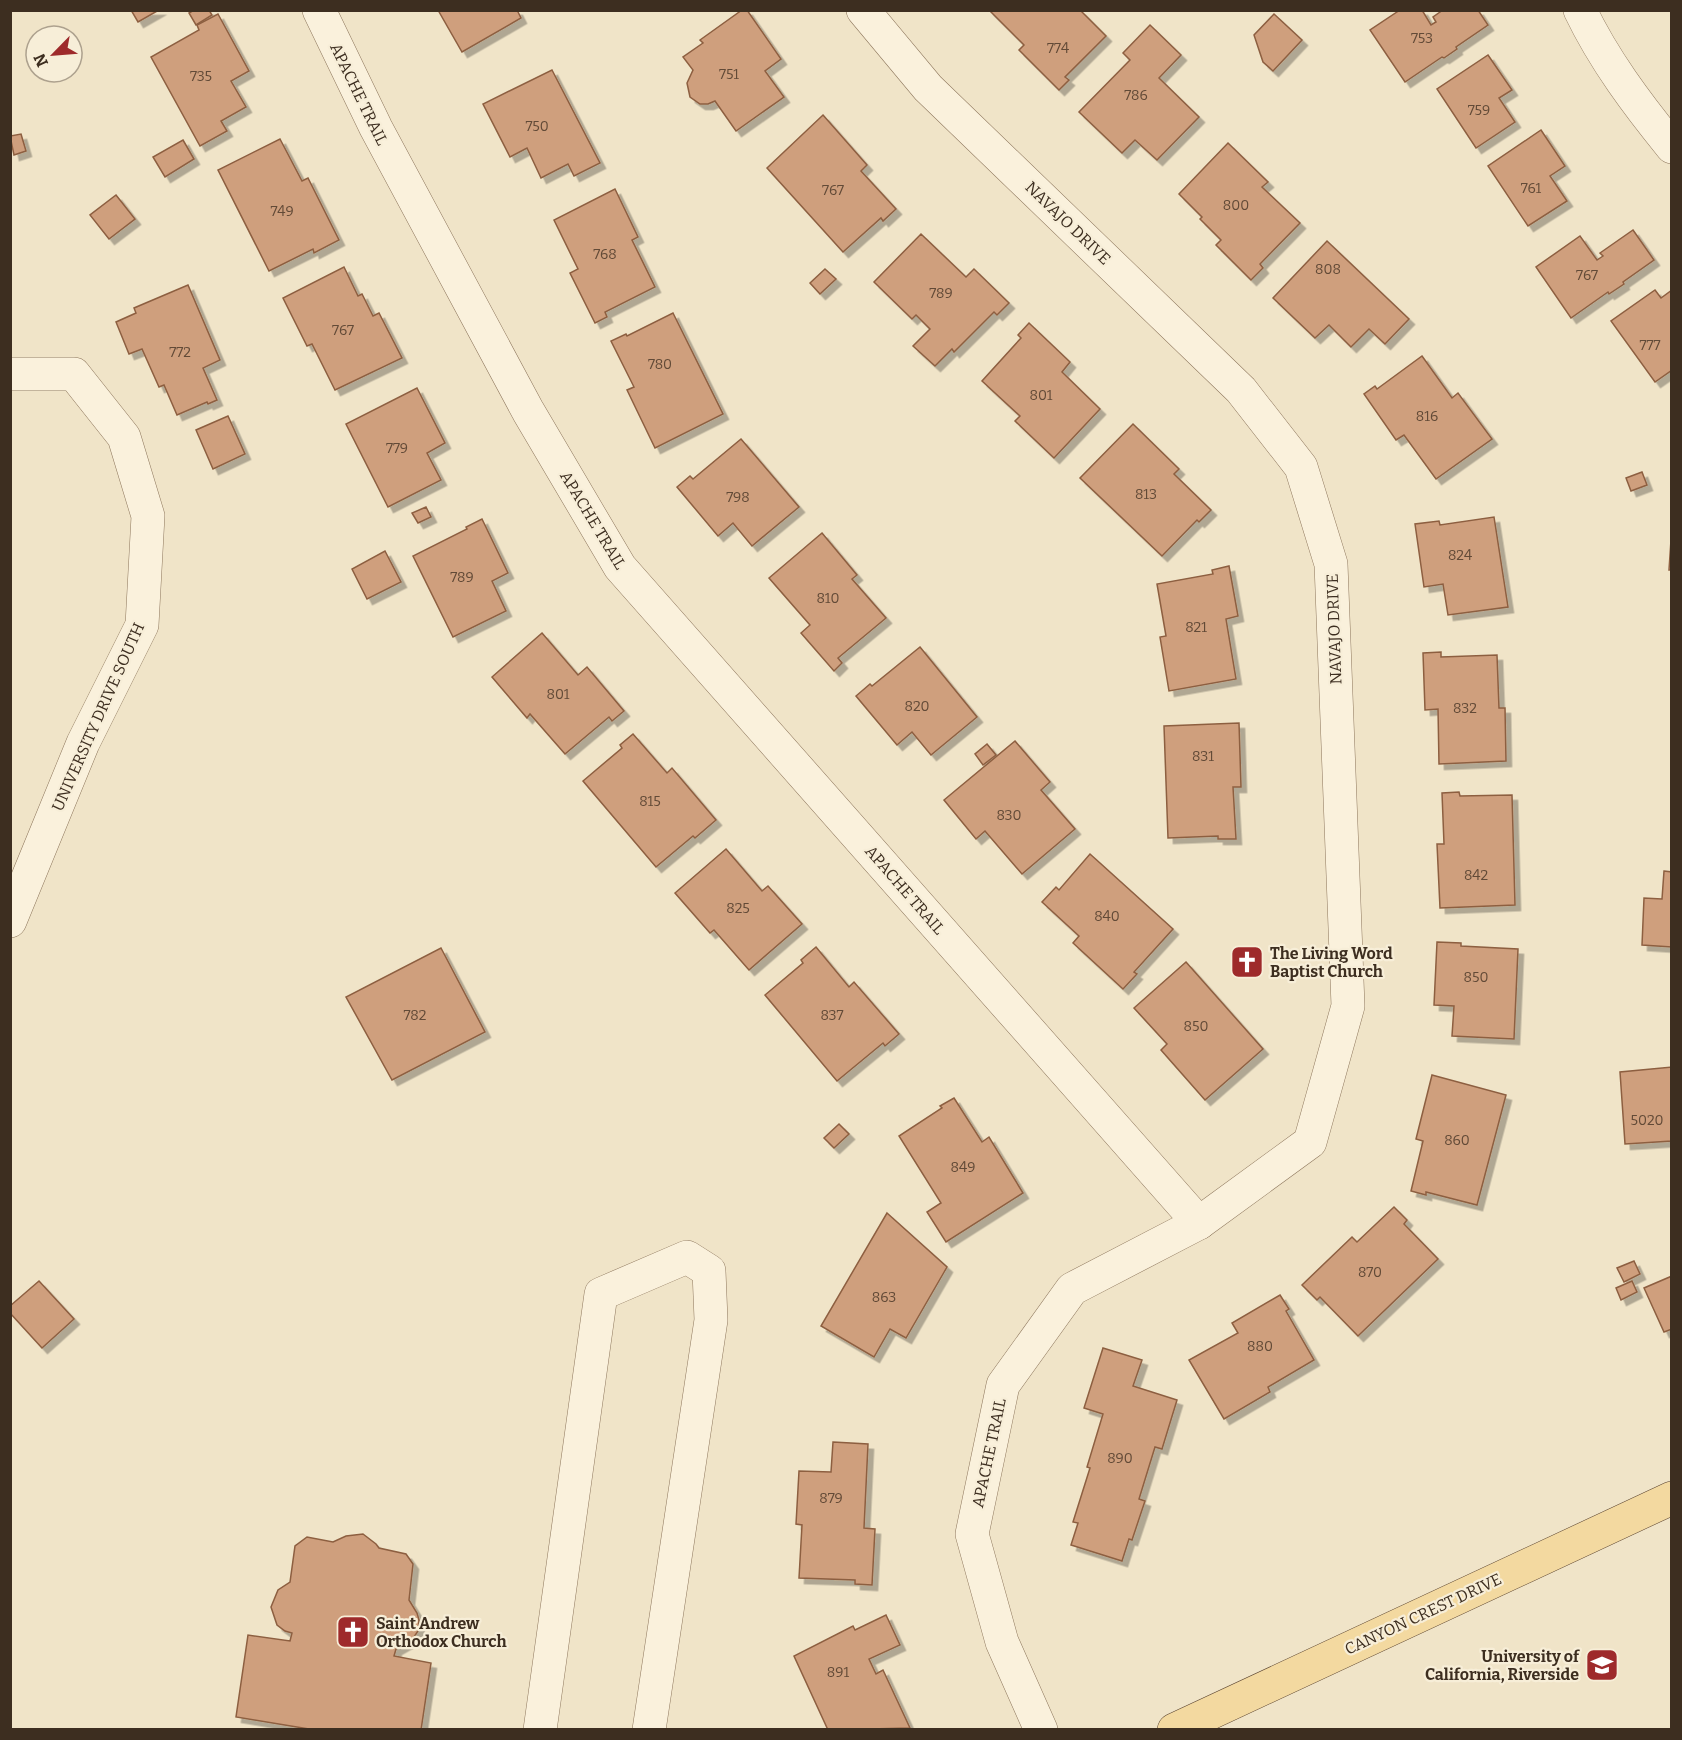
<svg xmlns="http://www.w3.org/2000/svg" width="1682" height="1740" font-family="Bitter,serif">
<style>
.building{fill:#cf9f7d;stroke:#8d5f41;stroke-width:1.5;filter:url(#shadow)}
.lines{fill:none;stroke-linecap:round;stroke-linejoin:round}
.minor-casing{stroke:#8d765c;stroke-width:34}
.major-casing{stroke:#5b4430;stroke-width:34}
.minor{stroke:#faf1dc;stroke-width:33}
.major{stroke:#f3d9a0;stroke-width:33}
.labels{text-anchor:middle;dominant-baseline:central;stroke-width:4.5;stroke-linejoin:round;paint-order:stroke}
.number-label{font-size:14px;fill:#624a37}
.street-label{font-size:16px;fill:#3d2e20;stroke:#f7eed8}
.poi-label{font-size:16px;font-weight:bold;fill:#3d2e20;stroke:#f7eed8;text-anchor:start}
</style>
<defs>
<filter id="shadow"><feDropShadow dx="5.5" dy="5.5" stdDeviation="0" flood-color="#0004"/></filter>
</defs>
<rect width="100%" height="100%" fill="#f0e4c8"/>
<g class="building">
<polygon points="131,10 159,10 138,22"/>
<polygon points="194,10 209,10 212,15 196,25 189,13"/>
<polygon points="438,10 517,10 521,18 462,52"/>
<polygon points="742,10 747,10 781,59 765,71 784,97 736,131 715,101 708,104 700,104 690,97 687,83 693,70 683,57 703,43 700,40"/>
<polygon points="989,10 1080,10 1106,36 1065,77 1069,80 1059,90 1019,50 1024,45"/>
<polygon points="1400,10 1422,10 1431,25 1436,22 1433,17 1443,10 1478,10 1488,25 1456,47 1457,49 1444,58 1442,57 1405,82 1370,30"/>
<polygon points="218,14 249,71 231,81 246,107 221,121 227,131 200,146 151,57 199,30 197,25"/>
<polygon points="1274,14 1302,40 1273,71 1263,62 1254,35"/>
<polygon points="1150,25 1181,55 1159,78 1199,117 1157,160 1135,140 1122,153 1079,112 1130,60 1123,53"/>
<polygon points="1488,55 1512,90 1499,98 1515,122 1476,148 1437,89"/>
<polygon points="552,70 600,163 574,176 568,164 541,178 527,148 510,157 483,104"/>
<polygon points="823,115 867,165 861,171 896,209 883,221 881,218 843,252 767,168"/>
<polygon points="1541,130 1565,166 1550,176 1567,201 1528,226 1488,166"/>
<polygon points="21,134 26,151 14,155 10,136"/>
<polygon points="280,139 302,181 308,178 339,240 314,253 313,249 269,271 218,170"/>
<polygon points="183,140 194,159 165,177 153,157"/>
<polygon points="1228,143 1268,182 1262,187 1300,223 1260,264 1263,268 1251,280 1216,245 1221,240 1200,219 1202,217 1179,194"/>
<polygon points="615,189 638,237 632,240 655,287 605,312 607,317 595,323 570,273 578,269 554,220"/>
<polygon points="116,195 135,219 109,239 90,215"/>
<polygon points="1633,230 1654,260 1623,282 1624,284 1609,294 1608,292 1571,318 1536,267 1580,236 1597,260 1603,256 1600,253"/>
<polygon points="921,234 966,277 974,269 1009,303 997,315 994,312 954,352 952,349 935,366 913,346 930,329 916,315 912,319 874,282"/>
<polygon points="1327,241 1409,319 1385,344 1369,329 1351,347 1329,325 1315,338 1273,298"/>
<polygon points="344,267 358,296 362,294 373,316 379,313 402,358 335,390 312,344 307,346 283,298"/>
<polygon points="825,269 836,279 820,294 810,283"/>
<polygon points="188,285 220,360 203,368 217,400 208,404 207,402 177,415 164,385 159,387 142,349 129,354 116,322 136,313 134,308"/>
<polygon points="1655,290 1661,298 1672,290 1672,370 1655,382 1611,321"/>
<polygon points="673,313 723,414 655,448 627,390 634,387 611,341 626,334 627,336"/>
<polygon points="1029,323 1070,362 1062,372 1100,409 1054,458 1015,421 1020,416 982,381 1021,338 1018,335"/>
<polygon points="1422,356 1452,398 1458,393 1492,439 1436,479 1404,435 1396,440 1364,394 1375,386 1377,389"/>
<polygon points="417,388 445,443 427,453 441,480 388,507 346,424"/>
<polygon points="228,416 245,454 213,469 196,430"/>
<polygon points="1133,424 1179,469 1174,474 1211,510 1199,522 1197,520 1162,556 1080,478"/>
<polygon points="741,439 799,507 752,546 733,523 718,536 677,487 690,476 693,479"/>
<polygon points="1642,472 1647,485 1631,491 1626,478"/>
<polygon points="426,507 431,517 418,523 412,513"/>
<polygon points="1494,517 1508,607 1448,615 1443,584 1424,587 1415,524 1439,521 1440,525"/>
<polygon points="482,519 508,573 492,581 506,611 453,637 413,556 467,529 466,527"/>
<polygon points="1672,525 1672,570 1669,570"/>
<polygon points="822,533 857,575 852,579 886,618 838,658 842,663 834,671 801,633 810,625 769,578"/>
<polygon points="385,551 401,582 367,599 352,569"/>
<polygon points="1229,566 1238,616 1226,619 1236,679 1169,691 1160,637 1166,636 1157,584 1213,574 1212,570"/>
<polygon points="542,633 578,675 587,667 624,711 612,721 609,717 565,754 530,714 527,718 492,677"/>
<polygon points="920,647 977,717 931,755 912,732 897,745 856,696 870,684 872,686"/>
<polygon points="1441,652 1441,657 1497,655 1499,708 1505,708 1506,761 1439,764 1438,709 1425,710 1423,653"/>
<polygon points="1239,723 1241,787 1233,787 1236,839 1218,839 1218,836 1168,838 1164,726"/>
<polygon points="633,734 667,773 672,768 716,820 695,838 693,836 656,867 583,781 622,748 620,745"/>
<polygon points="1015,741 1050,782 1041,790 1075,829 1022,874 985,831 976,839 944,800"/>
<polygon points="987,744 996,755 983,765 975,754"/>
<polygon points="1459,792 1460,796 1512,795 1515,905 1440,908 1437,844 1444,844 1442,793"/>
<polygon points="726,849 762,891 768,886 802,924 749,970 714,930 710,933 675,893"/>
<polygon points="1090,854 1173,929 1134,972 1137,974 1123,989 1073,943 1079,936 1042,902 1056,887 1059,890"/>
<polygon points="1664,871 1672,872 1672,947 1642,945 1644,898 1662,899"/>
<polygon points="1437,942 1461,943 1461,946 1518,949 1514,1039 1452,1036 1454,1006 1434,1005"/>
<polygon points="816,947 849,987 854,982 899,1034 885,1046 883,1043 837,1081 765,995 803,963 801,960"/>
<polygon points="441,948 485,1032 392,1080 346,997"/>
<polygon points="1186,962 1263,1049 1205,1100 1161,1050 1167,1044 1134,1008"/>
<polygon points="1672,1067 1672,1141 1625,1144 1620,1072"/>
<polygon points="1432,1075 1506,1095 1477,1205 1426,1192 1426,1195 1411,1191 1423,1141 1416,1139"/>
<polygon points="954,1098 982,1142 989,1137 1023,1193 946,1242 927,1212 941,1203 899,1136 942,1108 940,1106"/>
<polygon points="839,1124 849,1134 834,1148 824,1138"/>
<polygon points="1394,1207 1407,1220 1404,1224 1438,1259 1358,1336 1320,1297 1317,1300 1302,1285 1352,1237 1357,1242"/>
<polygon points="887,1213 947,1267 906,1338 890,1329 874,1357 821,1326"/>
<polygon points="1634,1261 1640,1274 1624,1282 1617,1268"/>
<polygon points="1672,1276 1672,1329 1664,1332 1644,1288"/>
<polygon points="39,1281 74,1319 42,1348 10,1313 10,1306"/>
<polygon points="1632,1281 1637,1292 1621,1300 1616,1288"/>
<polygon points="1280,1295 1289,1309 1286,1311 1314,1360 1268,1387 1270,1392 1224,1419 1189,1360 1238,1333 1232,1323"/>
<polygon points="1103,1348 1142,1360 1133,1386 1177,1400 1162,1449 1155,1447 1139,1499 1145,1501 1132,1540 1129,1539 1122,1561 1071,1545 1078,1523 1073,1522 1090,1468 1087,1467 1103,1414 1084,1408"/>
<polygon points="833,1442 868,1444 864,1528 875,1529 872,1585 855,1584 855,1580 799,1578 802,1525 796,1524 799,1471 831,1472"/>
<polygon points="363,1534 376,1544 379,1548 406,1554 413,1564 409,1600 417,1613 419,1620 418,1631 412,1640 396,1649 394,1656 431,1663 421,1730 315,1730 236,1717 248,1635 290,1641 292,1633 285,1631 277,1625 271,1607 278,1590 290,1582 295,1546 307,1537 333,1542 346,1536"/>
<polygon points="886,1615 900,1645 869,1659 876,1674 883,1670 910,1728 828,1730 794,1656 853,1626 855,1630"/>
</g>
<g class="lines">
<g class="minor-casing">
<g id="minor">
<polyline points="319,10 376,128 528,411 620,567 1199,1223 1072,1289 1003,1385 972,1534 1002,1642 1041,1730"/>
<polyline points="863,10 928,88 1241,390 1301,467 1331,564 1348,1006 1310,1142 1199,1223"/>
<path d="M1580 10C1604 60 1637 104 1672 147"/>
<polyline points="10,374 74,374 124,437 148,516 142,625 83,743 10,921"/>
<polyline points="540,1730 601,1294 687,1257 709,1271 711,1320 649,1730"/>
</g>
</g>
<g class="major-casing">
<polyline id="major" points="1174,1730 1672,1498"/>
</g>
<use href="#minor" class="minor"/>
<use href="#major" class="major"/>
</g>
<defs>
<g id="church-square" transform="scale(1.725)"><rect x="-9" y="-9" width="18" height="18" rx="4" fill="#9e2a2b" stroke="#f7eed8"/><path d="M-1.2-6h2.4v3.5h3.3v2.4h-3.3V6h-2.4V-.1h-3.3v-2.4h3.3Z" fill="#fff"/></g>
<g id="university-square" transform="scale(1.725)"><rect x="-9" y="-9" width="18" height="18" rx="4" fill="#9e2a2b" stroke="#f7eed8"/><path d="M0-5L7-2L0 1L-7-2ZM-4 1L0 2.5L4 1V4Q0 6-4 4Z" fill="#fff"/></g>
</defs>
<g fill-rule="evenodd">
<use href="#church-square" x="1247" y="962"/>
<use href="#church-square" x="353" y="1632"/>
<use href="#university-square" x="1602" y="1665"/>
</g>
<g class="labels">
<g class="number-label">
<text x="1422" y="38">753</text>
<text x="1058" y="48">774</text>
<text x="729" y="74">751</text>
<text x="201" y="76">735</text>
<text x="1136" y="95">786</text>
<text x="1479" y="110">759</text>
<text x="537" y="126">750</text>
<text x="1531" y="188">761</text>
<text x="833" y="190">767</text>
<text x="1236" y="205">800</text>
<text x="282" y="211">749</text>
<text x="605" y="254">768</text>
<text x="1328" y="269">808</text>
<text x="1587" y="275">767</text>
<text x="941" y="293">789</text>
<text x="343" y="330">767</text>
<text x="1650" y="345">777</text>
<text x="180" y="352">772</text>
<text x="660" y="364">780</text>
<text x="1041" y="395">801</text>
<text x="1427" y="416">816</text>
<text x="397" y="448">779</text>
<text x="1146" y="494">813</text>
<text x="738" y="497">798</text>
<text x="1460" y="555">824</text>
<text x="462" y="577">789</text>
<text x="828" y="598">810</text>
<text x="1196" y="627">821</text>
<text x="558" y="694">801</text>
<text x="917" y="706">820</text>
<text x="1465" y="708">832</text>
<text x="1203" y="756">831</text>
<text x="650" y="801">815</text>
<text x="1009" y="815">830</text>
<text x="1476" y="875">842</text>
<text x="738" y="908">825</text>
<text x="1107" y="916">840</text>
<text x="1476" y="977">850</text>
<text x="415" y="1015">782</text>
<text x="832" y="1015">837</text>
<text x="1196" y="1026">850</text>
<text x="1647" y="1120">5020</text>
<text x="1457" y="1140">860</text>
<text x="963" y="1167">849</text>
<text x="1370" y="1272">870</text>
<text x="884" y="1297">863</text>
<text x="1260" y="1346">880</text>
<text x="1120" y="1458">890</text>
<text x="831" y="1498">879</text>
<text x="838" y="1672">891</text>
</g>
<g class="street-label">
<text transform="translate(359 94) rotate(64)">APACHE TRAIL</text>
<text transform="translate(1068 223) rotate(44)">NAVAJO DRIVE</text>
<text transform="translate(593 520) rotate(59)">APACHE TRAIL</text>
<text transform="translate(1334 629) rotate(-92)">NAVAJO DRIVE</text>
<text transform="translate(98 717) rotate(-66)">UNIVERSITY DRIVE SOUTH</text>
<text transform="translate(905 890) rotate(49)">APACHE TRAIL</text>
<text transform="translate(989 1453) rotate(-78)">APACHE TRAIL</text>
<text transform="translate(1423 1614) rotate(-25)">CANYON CREST DRIVE</text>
</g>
<g class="poi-label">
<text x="1270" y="953">The Living Word<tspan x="1270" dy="18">Baptist Church</tspan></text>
<text x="376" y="1623">Saint Andrew<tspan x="376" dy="18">Orthodox Church</tspan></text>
<text x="1579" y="1656" text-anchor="end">University of<tspan x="1579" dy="18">California, Riverside</tspan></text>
</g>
</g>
<rect width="1682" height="1740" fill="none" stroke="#3d2e20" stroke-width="24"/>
<g transform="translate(54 54) rotate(245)"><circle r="28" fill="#f7eed8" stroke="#ada18e" stroke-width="1.5"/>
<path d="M0-4.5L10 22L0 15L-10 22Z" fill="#9e2a2b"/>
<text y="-9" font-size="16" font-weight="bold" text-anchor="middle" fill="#3d2e20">N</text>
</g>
</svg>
